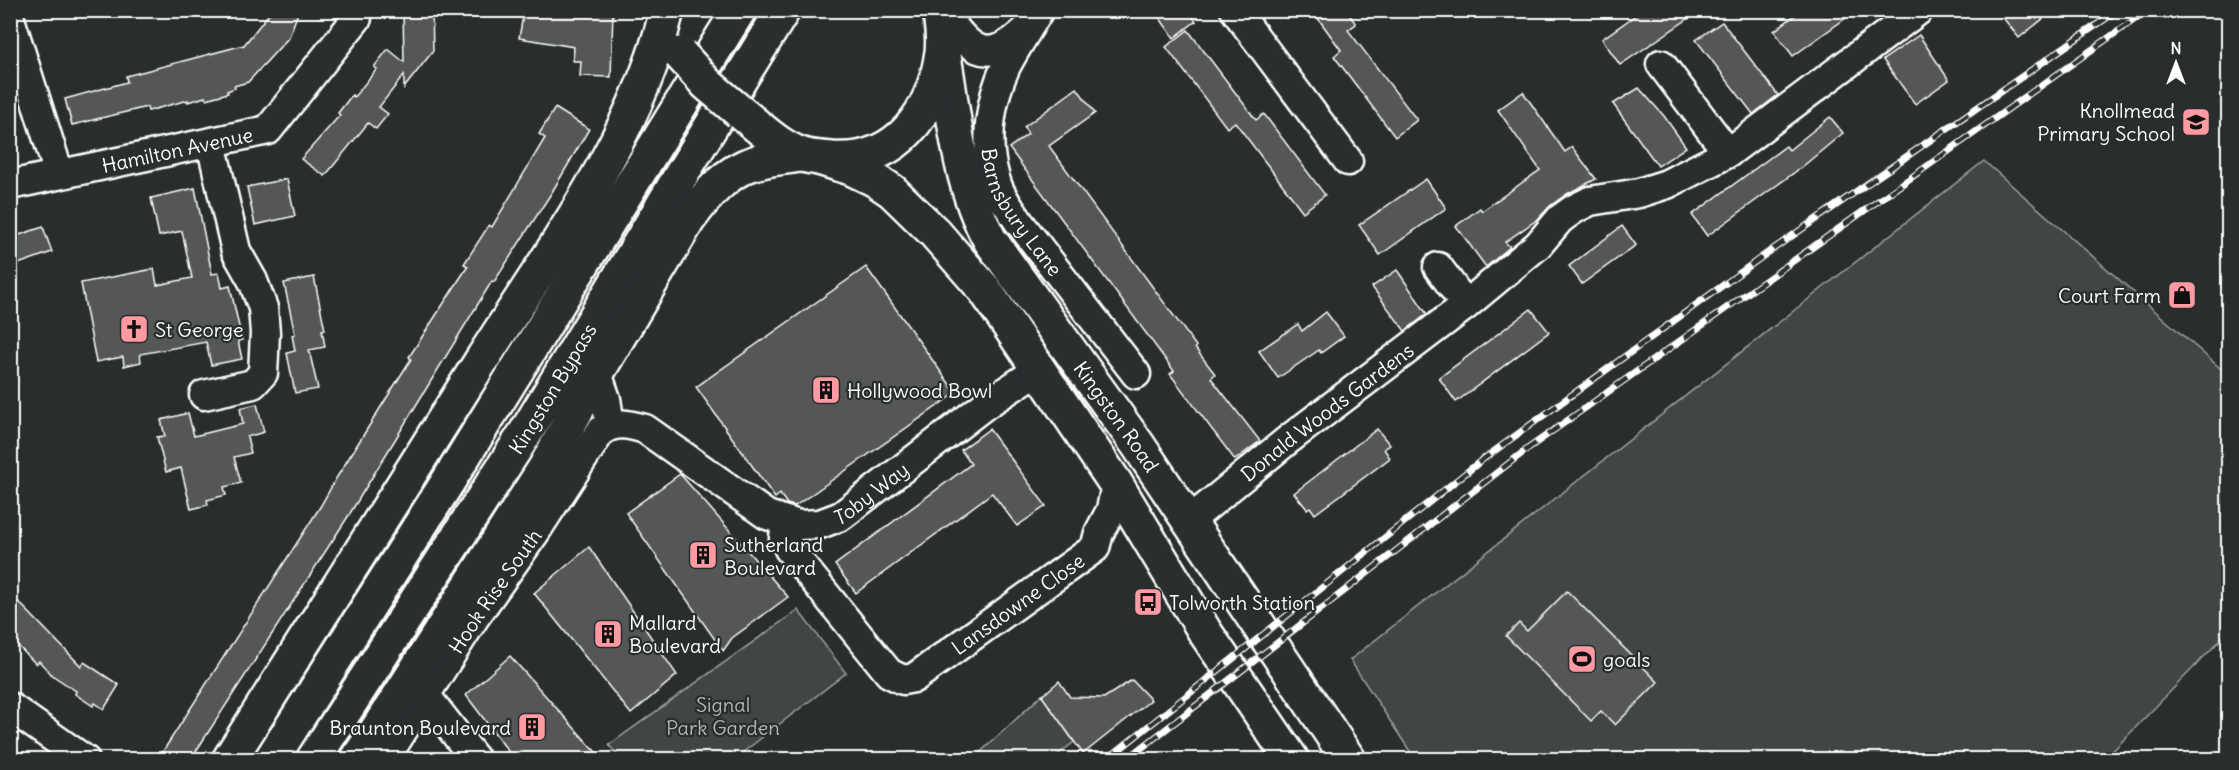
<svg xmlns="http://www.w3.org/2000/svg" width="2239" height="770" font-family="Delius,sans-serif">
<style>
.green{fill:#414445;stroke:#a0a2a2;stroke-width:1.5}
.building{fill:#555758;stroke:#fff;stroke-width:1.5}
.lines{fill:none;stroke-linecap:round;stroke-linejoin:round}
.minor-casing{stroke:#fff;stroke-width:33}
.highway-casing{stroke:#fff;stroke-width:38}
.minor{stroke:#2a2d2e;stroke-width:28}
.highway{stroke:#2a2d2e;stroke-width:33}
.rail-casing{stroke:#fff;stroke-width:7}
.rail{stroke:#2a2d2e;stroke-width:4.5;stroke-dasharray:14;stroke-linecap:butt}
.highway-bridge-casing{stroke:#fff;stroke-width:38;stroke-linecap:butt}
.highway-bridge{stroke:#2a2d2e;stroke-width:33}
.labels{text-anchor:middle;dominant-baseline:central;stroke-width:4.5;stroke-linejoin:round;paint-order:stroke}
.poi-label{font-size:20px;fill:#fff;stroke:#2a2d2e;text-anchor:start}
.street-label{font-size:20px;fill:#fff;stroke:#2a2d2e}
.park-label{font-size:20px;fill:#b3b4b5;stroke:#2a2d2e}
</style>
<rect width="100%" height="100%" fill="#2a2d2e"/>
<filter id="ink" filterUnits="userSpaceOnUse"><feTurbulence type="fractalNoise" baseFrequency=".0167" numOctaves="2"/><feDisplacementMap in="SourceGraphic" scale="12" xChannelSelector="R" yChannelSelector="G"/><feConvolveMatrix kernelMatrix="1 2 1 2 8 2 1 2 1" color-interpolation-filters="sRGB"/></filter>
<g filter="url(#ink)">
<g class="green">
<polygon points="1984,161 2228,375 2228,632 2105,759 1415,759 1350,660"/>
<polygon points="798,610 846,673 734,759 621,759 609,745"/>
<polygon points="1042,695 1074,742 1052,759 972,760"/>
</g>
<g class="building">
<polygon points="272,10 299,10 289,37 248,82 234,86 235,88 227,91 228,93 206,99 205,97 188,102 188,100 148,111 147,107 72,125 65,99 127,82 126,76 244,45"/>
<polygon points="403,10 432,10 433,51 404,88 404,75 379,107 388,114 376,129 368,123 325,176 301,159 340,115 338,113 352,95 354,97 377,69 374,67 388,49 404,62"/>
<polygon points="524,10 613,10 611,77 580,76 581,61 573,61 574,47 519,38"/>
<polygon points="1154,10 1188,10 1196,21 1174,38"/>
<polygon points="1312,10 1346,10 1356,24 1348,30 1417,120 1395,137 1334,56 1341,50"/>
<polygon points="1643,10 1701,10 1620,65 1602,39"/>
<polygon points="1802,10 1857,10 1793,56 1774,31"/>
<polygon points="1997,10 2054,10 2019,38"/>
<polygon points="1722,22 1778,95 1753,114 1696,40"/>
<polygon points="1188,30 1256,120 1264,114 1325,195 1303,212 1235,122 1227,128 1166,47"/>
<polygon points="1919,35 1949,80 1915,104 1883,60"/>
<polygon points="1077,88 1095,113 1049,146 1196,346 1195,348 1215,374 1211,378 1260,441 1235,460 1170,374 1174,371 1009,148 1028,134 1024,127"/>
<polygon points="1639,88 1664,116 1686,147 1658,166 1613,104"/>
<polygon points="1523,92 1565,152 1572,147 1596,179 1567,194 1550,206 1538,219 1505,242 1510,247 1486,267 1456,226 1480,208 1482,211 1540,170 1498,110"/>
<polygon points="555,108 589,129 552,192 494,282 492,281 349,515 191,759 158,759 320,507 337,477 411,359 409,357 468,266 464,264 489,225 492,227 545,138 539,134"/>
<polygon points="1830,117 1843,133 1802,167 1707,236 1692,215 1786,146 1789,150"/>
<polygon points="287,179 295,216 255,225 247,187"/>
<polygon points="1426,179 1446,208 1380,255 1359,225"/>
<polygon points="195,188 212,274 219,273 222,288 230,286 242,340 238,341 242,359 211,365 206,342 140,354 141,362 124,366 123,357 96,362 81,283 154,269 157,285 192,278 182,231 159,236 151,198"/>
<polygon points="1622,226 1636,245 1582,284 1569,266"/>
<polygon points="43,227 52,252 10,267 10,238"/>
<polygon points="866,267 956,393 795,506 787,504 780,494 775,498 696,387"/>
<polygon points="1397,270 1427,314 1405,331 1372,287"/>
<polygon points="314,277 325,330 322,330 325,347 309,350 318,389 295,393 287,353 295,351 292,335 295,334 284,283"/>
<polygon points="1531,309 1549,332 1456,402 1439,378"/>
<polygon points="1326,312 1344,336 1321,353 1319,350 1278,378 1259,351 1298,324 1302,331"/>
<polygon points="257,404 264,432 247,437 251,453 234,457 241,483 224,487 226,495 207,500 208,505 191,509 181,468 166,472 157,437 165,436 161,420 188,413 194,436 243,424 240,408"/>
<polygon points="989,429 1046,506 1017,526 992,493 856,593 835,565 971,464 961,450"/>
<polygon points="1377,429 1390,445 1384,449 1390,458 1315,514 1310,507 1307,509 1294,493"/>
<polygon points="680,474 788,597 732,638 723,651 626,513"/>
<polygon points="589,547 677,675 631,714 534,593"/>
<polygon points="1567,591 1658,682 1615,725 1601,711 1591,721 1506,636 1519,623 1527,631"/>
<polygon points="10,593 81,666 84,662 119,685 104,709 95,703 93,706 75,694 76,691 52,675 39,661 36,664 10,638"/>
<polygon points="510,656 602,759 514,759 466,695"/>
<polygon points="1132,680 1151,700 1083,754 1042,696 1059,681 1070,697 1104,698"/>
</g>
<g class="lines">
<g class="minor-casing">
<g id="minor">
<path d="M941 10C968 47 984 69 1025 31"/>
<path id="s1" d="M1039 10C1028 29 1016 47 1006 66 990 100 984 142 995 178 999 195 1010 208 1019 222L1136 374"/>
<polyline points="1235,10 1348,161"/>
<polyline points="10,19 59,174"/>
<polyline points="1661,64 1728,153"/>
<path id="s2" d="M10 185 268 130 357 18V10"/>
<polyline points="1438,267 1466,305"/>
<polyline points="597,373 606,399 610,425"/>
<polyline points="204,395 253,384 263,373 265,333 263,308 253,281 236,251 211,143"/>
<path id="s3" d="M1189 521 1289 439 1466 305 1538 245 1560 219 1574 209 1590 201 1639 193 1667 184 1728 153 1919 10"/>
<path id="s4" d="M786 522 784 538 789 549 889 673 903 680 914 678 1095 548 1099 533 1111 510 1116 484"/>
<polyline points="425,695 476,760"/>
<polyline points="10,707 85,760"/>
<path id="s5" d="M384 760 475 617 534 534 601 431C616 421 628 424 645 429L767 515 799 525 820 524 841 516 985 405 1040 369"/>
</g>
</g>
<g class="highway-casing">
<g id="highway">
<path id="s6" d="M943 50C954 113 958 183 990 240L1138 445 1349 760"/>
<path d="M740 112C758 126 778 146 800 154 810 158 822 158 832 159 898 164 934 111 942 52 944 39 941 24 940 10"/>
<polyline points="819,158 851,168 874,179 892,191 935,233 985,290 1116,484 1205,632 1292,760"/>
<path d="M229 760C314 627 397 494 481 361 549 254 636 138 666 14"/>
<polyline points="271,760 449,480 739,10"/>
<path id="s7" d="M313 760 526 432 681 175 783 10"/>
<path d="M357 760 402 692 546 466 597 373 688 220C705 197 726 171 754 163 769 158 786 157 801 155"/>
</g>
</g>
<use href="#minor" class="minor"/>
<use href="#highway" class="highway"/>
<g class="rail-casing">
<g id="rail">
<polyline points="1106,760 1482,460 1766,254 2118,10"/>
<polyline points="1126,760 1530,447 2148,10"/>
</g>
</g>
<use href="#rail" class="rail"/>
<g class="highway-bridge-casing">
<polyline id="highway-bridge" points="680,54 707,84 740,112"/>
</g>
<use href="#highway-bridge" class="highway-bridge"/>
</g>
</g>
<defs>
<g id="school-square" transform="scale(1.5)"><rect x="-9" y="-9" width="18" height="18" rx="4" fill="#ff9aa2" stroke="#2a2d2e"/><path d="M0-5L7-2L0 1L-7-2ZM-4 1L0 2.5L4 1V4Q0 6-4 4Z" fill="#111"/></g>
<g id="shop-square" transform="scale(1.5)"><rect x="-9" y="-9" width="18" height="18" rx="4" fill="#ff9aa2" stroke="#2a2d2e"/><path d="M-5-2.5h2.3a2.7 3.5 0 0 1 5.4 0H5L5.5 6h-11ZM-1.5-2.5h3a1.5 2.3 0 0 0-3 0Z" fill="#111"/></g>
<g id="church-square" transform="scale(1.5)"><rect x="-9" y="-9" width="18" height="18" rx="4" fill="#ff9aa2" stroke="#2a2d2e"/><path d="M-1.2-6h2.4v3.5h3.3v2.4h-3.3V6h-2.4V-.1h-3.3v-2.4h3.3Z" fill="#111"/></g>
<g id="building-square" transform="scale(1.5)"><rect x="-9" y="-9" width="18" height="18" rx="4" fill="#ff9aa2" stroke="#2a2d2e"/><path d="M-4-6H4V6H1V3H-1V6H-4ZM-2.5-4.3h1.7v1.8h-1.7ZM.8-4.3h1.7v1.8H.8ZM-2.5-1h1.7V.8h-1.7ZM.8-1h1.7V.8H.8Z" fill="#111"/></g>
<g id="bus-square" transform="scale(1.5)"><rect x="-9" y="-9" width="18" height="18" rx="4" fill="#ff9aa2" stroke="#2a2d2e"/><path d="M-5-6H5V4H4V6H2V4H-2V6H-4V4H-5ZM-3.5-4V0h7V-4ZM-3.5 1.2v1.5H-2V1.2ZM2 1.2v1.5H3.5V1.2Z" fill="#111"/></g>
<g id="stadium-square" transform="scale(1.5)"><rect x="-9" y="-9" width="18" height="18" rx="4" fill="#ff9aa2" stroke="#2a2d2e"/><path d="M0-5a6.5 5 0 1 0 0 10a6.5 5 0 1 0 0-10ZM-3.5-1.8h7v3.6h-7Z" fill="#111"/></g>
</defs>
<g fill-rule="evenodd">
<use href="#school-square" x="2196" y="122"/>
<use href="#shop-square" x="2182" y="295"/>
<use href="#church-square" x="134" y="329"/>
<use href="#building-square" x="826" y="390"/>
<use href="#building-square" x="703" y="555"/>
<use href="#bus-square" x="1148" y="602"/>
<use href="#building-square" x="608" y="634"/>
<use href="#stadium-square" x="1582" y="659"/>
<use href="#building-square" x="532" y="727"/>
</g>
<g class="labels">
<g class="poi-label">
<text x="2175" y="110" text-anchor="end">Knollmead<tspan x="2175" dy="23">Primary School</tspan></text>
<text x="2161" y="295" text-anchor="end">Court Farm</text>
<text x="155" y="329">St George</text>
<text x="847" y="390">Hollywood Bowl</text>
<text x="724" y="544">Sutherland<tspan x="724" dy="23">Boulevard</tspan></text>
<text x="1169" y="602">Tolworth Station</text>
<text x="629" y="622">Mallard<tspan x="629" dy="23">Boulevard</tspan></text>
<text x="1603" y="659">goals</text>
<text x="511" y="727" text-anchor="end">Braunton Boulevard</text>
</g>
<g class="street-label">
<text stroke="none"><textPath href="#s2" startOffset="171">Hamilton Avenue</textPath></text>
<text stroke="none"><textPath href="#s1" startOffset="222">Barnsbury Lane</textPath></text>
<text stroke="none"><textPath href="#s7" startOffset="442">Kingston Bypass</textPath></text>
<text stroke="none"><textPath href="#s3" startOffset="176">Donald Woods Gardens</textPath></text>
<text stroke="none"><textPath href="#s6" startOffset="414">Kingston Road</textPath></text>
<text stroke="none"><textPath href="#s5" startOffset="704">Toby Way</textPath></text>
<text stroke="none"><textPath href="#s5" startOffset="202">Hook Rise South</textPath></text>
<text stroke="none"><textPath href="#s4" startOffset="342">Lansdowne Close</textPath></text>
</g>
<g class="park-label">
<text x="723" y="704">Signal<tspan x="723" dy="23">Park Garden</tspan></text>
</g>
</g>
<rect width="2239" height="770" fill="none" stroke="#2a2d2e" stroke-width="36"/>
<rect x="18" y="18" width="2203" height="734" fill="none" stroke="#fff" stroke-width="2" filter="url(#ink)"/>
<g transform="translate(2176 63)" stroke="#2a2d2e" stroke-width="4.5" paint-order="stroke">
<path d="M0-4.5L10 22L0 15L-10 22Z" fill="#ffffff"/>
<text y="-9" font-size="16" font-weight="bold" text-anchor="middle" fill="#ffffff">N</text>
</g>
</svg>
